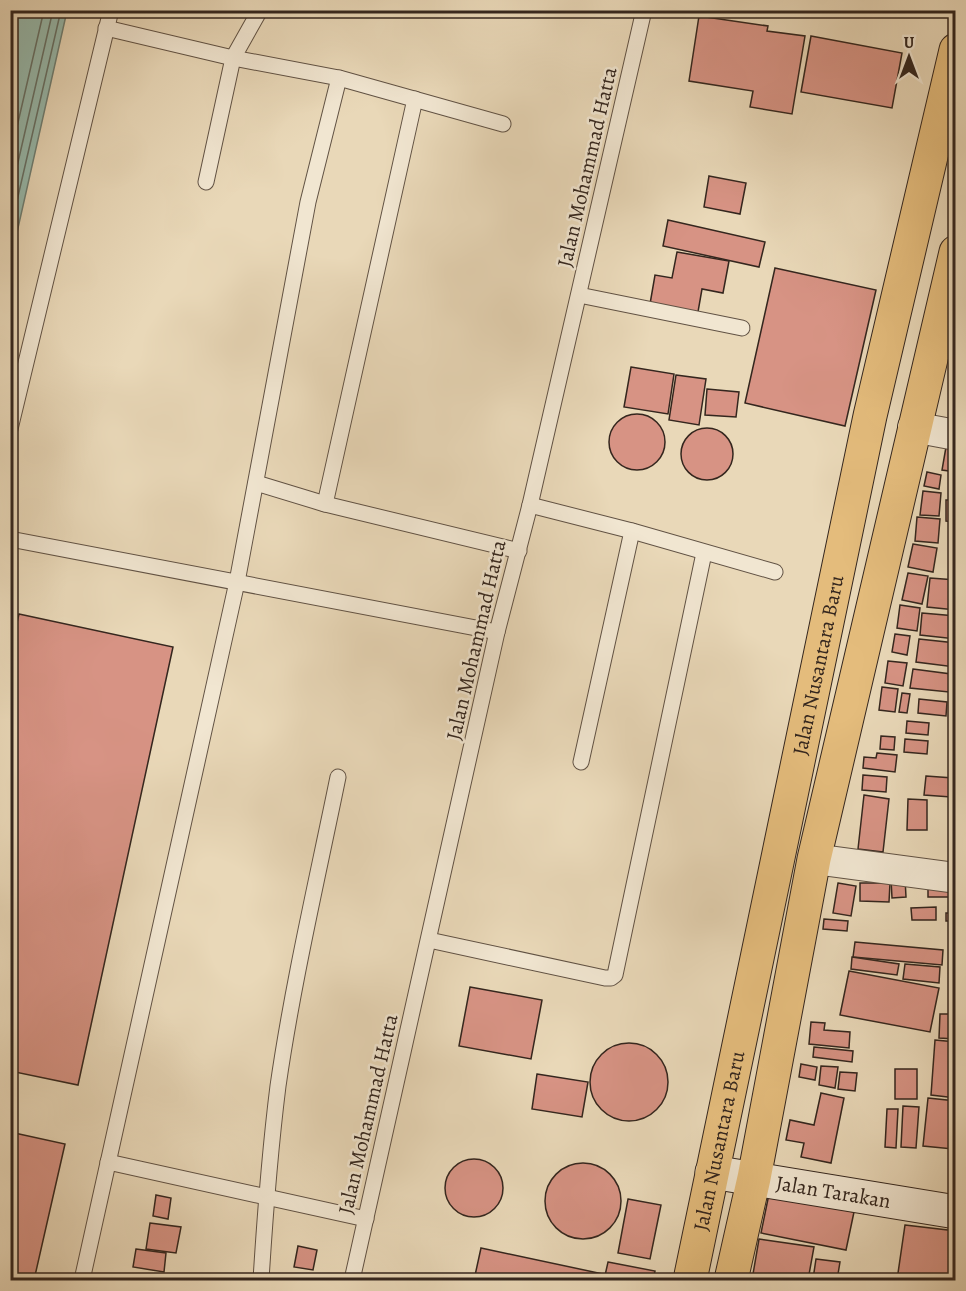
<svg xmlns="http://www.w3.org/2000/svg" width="966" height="1291" font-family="Alegreya,serif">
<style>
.water{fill:#97baad;stroke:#6f7f74;stroke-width:1.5}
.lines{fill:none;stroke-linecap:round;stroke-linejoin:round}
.shore{stroke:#667066;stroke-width:1.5}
.building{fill:#d79384;stroke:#34261e;stroke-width:1.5}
.service-casing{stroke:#615244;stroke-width:17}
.minor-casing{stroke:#615244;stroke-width:32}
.secondary-casing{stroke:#34261e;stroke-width:35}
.trunk-casing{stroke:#34261e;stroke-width:35}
.service{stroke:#f1e6d1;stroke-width:15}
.minor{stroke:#f1e6d1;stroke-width:30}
.secondary{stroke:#f1e6d1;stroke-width:33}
.trunk{stroke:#e4bc7c;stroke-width:33}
.labels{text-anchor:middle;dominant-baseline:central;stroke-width:5;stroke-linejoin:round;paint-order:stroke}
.street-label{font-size:21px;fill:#34261e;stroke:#f1e6d1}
</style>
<rect width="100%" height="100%" fill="#e9d8b8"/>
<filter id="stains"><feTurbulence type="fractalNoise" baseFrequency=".00333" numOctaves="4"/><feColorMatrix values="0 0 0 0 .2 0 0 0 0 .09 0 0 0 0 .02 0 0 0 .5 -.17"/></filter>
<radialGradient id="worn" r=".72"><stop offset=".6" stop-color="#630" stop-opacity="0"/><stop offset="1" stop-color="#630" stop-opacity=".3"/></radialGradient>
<polygon class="water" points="11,10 67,11 11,259 10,11"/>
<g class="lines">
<g class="shore">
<polyline points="10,157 44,10"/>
<polyline points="10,197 53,10"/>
<polyline points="10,231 61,10"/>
</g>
</g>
<g class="building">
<polygon points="699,16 768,26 767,31 805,36 792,114 750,107 753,91 689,81"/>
<polygon points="811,36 902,53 892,108 801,92"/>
<polygon points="709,176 746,183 740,214 704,207"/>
<polygon points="668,220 765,242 759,267 663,246"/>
<polygon points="677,252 729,261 723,293 702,289 698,312 650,304 655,275 672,278"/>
<polygon points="775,268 876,290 845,426 745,403"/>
<polygon points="631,367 674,374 668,414 624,407"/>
<polygon points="676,375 706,379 699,425 669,420"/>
<polygon points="707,389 739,392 736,417 705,415"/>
<circle cx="637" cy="442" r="28"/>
<circle cx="707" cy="454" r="26"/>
<polygon points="946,447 956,449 956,472 942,470"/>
<polygon points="927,472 941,475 939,489 924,486"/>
<polygon points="923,491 941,493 939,516 920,515"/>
<polygon points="946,500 956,500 956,522 946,521"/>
<polygon points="917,517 940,519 938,543 915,541"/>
<polygon points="913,544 937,548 933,572 908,567"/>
<polygon points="908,573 928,576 922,604 902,600"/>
<polygon points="930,578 956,580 956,610 927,607"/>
<polygon points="900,605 920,608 917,631 897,628"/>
<polygon points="922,613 956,616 956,639 920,635"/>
<polygon points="19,614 173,647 78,1085 10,1071 10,652"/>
<polygon points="895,634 910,636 907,655 892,652"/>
<polygon points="919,639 956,643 955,667 916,662"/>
<polygon points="888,661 907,663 903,686 885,683"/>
<polygon points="913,669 951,674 949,692 910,688"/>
<polygon points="882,687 898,689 895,712 879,710"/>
<polygon points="902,693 910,694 907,713 899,712"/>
<polygon points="919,699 947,702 946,716 918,713"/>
<polygon points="907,721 929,723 928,735 906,733"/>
<polygon points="881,736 895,737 894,750 880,749"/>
<polygon points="905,739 928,741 927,754 904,752"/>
<polygon points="950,747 956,747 956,775 949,774"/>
<polygon points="877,753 897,755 895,772 863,768 864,757 876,758"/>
<polygon points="863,775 887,777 886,792 862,790"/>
<polygon points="926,776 953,778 951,797 924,795"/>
<polygon points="864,795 889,799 883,852 858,849"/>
<polygon points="908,799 927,800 927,830 907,830"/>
<polygon points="905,878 906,897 892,898 891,879"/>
<polygon points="838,883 856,886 851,916 833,913"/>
<polygon points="860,883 890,883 889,902 860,901"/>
<rect x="928" y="883" width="21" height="14"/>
<polygon points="936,907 936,920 912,920 911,908"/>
<rect x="946" y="913" width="10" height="8"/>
<polygon points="824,919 848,921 847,931 823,929"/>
<polygon points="855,942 943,950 942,965 853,957"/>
<polygon points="852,957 899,964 897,975 851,969"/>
<polygon points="905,964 940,967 939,983 903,979"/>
<polygon points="849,971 939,988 930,1032 840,1015"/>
<polygon points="470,987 542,1000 531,1059 459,1046"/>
<polygon points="940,1014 956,1014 956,1039 939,1038"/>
<polygon points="811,1022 825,1023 824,1030 850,1032 849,1048 809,1044"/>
<polygon points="935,1040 956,1042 956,1098 931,1095"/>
<circle cx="629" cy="1082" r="39"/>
<polygon points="814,1047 853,1051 852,1062 813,1057"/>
<polygon points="801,1064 817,1067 815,1080 799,1077"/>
<polygon points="821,1066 838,1067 835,1088 819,1085"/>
<rect x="895" y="1069" width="22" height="30"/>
<polygon points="840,1072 857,1073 855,1091 838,1089"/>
<polygon points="537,1074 588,1082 582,1117 532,1109"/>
<polygon points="821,1093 844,1098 831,1163 801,1157 804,1143 786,1140 790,1120 814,1125"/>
<polygon points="928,1098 956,1101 953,1149 923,1146"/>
<polygon points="903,1106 919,1107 916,1148 901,1147"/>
<polygon points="887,1109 898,1109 896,1148 885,1147"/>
<polygon points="10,1132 65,1144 34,1280 10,1280"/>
<circle cx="474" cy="1188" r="29"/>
<circle cx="583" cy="1201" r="38"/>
<polygon points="769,1194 854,1212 846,1250 761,1233"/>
<polygon points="156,1195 171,1198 168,1219 153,1216"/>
<polygon points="628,1199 661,1205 650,1259 618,1253"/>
<polygon points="150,1223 181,1227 176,1253 146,1249"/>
<polygon points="905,1225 956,1231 956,1280 897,1280"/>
<polygon points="759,1239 814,1247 808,1280 752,1280"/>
<polygon points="298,1246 317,1250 313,1270 294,1267"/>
<polygon points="481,1248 603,1274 601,1280 474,1280"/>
<polygon points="136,1249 166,1253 164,1272 133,1267"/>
<polygon points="816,1259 840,1262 837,1280 813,1279"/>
<polygon points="608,1262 655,1271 653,1280 604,1280"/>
<polygon points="142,1274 177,1280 140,1280"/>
<polygon points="281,1276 308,1280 280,1280"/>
</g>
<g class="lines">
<g class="service-casing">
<g id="service">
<polyline points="106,28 233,58 339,78 503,124"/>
<polyline points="206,182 233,58 260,10"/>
<polyline points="579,295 742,328"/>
<polyline points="10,429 111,10"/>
<polyline points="256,483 325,504 519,551"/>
<polyline points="325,504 415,99"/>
<polyline points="530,505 632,531 775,572"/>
<polyline points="10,539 497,632"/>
<polyline points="581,762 632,531"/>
<polyline points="429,940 605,978 611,978 615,975 704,553"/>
<polyline points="108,1162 366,1219"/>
<polyline points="82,1280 237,582 308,202 339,78"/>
<path d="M261 1280C265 1215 270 1150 278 1086 293 982 317 880 338 777"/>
<polyline points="352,1280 497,632 530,505 644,10"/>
</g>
</g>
<g class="minor-casing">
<g id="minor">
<polyline points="913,427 956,435"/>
<polyline points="814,859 956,878"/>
</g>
</g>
<g class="secondary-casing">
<g id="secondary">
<path id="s1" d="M712 1172 956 1212"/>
</g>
</g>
<g class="trunk-casing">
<g id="trunk">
<path id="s2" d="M690 1280 870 416 956 50"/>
<polyline points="731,1280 754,1178 814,859 956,252"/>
</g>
</g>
<use href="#service" class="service"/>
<use href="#minor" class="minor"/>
<use href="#secondary" class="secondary"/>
<use href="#trunk" class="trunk"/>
</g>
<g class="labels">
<g class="street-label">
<text transform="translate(587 167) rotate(-77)">Jalan Mohammad Hatta</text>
<text transform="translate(476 640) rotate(-77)">Jalan Mohammad Hatta</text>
<text stroke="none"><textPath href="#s2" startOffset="628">Jalan Nusantara Baru</textPath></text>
<text transform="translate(368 1114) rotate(-77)">Jalan Mohammad Hatta</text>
<text stroke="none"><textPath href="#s2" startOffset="142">Jalan Nusantara Baru</textPath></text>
<text stroke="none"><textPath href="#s1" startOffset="123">Jalan Tarakan</textPath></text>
</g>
</g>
<rect width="966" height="1291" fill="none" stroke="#e9d8b8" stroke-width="36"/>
<rect x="12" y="12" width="942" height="1267" fill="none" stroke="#34261e" stroke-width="3"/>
<rect x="18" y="18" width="930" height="1255" fill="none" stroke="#34261e" stroke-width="1.5"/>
<g transform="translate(909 57)" stroke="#f1e6d1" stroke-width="4.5" paint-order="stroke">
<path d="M0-4.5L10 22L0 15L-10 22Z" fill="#34261e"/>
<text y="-9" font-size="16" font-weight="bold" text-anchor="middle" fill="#34261e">U</text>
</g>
<rect width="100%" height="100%" filter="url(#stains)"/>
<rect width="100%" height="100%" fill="url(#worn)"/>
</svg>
